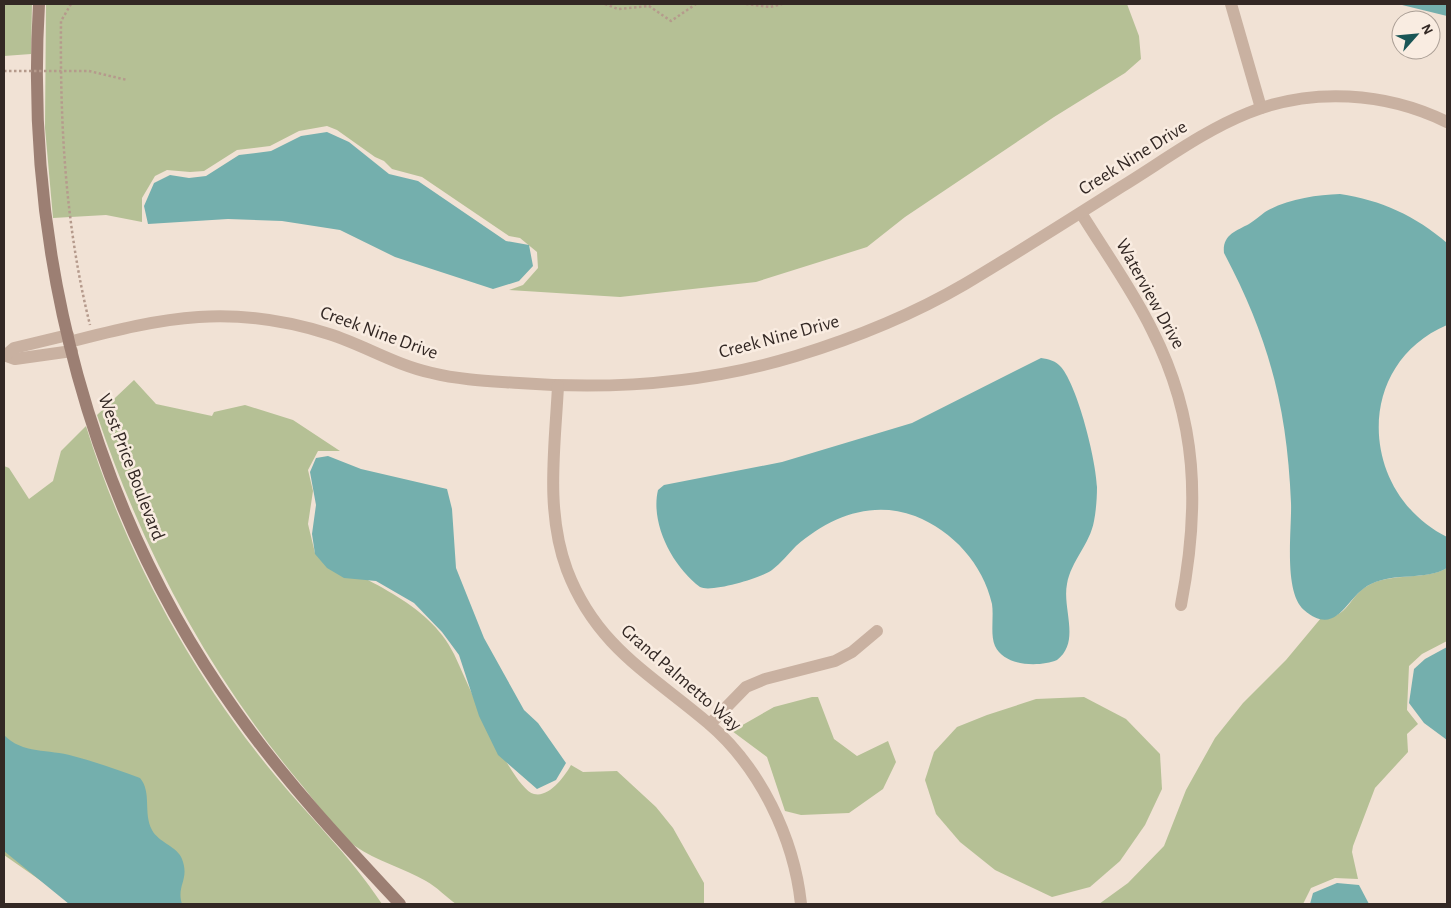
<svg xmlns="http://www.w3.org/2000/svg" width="1451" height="908" font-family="'Alegreya Sans',sans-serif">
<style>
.green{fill:#b5c095}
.water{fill:#74afad}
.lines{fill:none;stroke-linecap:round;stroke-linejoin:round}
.path{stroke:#b59a8c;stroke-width:2.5;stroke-dasharray:2.5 2.5;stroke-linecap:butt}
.street{stroke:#c9b1a1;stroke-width:12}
.secondary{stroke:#9c7f73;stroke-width:12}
.path-bridge{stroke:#b59a8c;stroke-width:2.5;stroke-dasharray:2.5 2.5;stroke-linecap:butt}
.labels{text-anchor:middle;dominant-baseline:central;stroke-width:5;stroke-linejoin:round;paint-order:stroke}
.street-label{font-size:19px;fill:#332824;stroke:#f9ece1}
</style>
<rect width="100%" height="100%" fill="#f1e2d5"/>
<g class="green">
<polygon points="4,4 32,4 31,54 4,56"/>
<polygon points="46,4 1127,4 1139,36 1141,59 1125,73 1054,117 905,217 867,247 756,282 620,297 509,290 523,285 538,268 537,252 520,238 509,236 422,177 392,169 384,161 375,157 337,130 327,126 299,131 270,146 237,150 204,171 190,172 167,170 155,176 142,198 142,222 106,215 53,218 45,128"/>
<path d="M134 380 156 404 212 416 214 412 245 405 293 420 340 451H318L308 470 313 491 308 524 315 553C362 579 429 602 454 654 466 679 511 788 534 794 549 798 565 776 571 765L583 772 617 771 656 807 673 828 704 883V904H456C446 897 437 887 426 881 404 868 376 861 355 846 337 832 315 801 300 783 208 673 143 551 97 415Z"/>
<path d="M86 426C124 549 188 668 269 768 306 814 350 855 382 904H71L57 892 4 855V466L9 468 29 499 53 481 61 451Z"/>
<path d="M1447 568V641L1422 654 1409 666 1407 710 1418 724 1407 734 1408 752 1375 788 1353 846 1352 852 1358 879 1335 878 1311 888 1303 904H1099L1128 883 1164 846 1186 790 1215 738 1243 703 1286 660 1321 618C1350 618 1347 597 1369 585 1393 572 1424 581 1447 568Z"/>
<polygon points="812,697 818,697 834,739 857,756 888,741 896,762 883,789 849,813 801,815 785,811 767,757 732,731 774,707"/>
<polygon points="1084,697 1126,719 1160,754 1162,789 1145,825 1120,861 1090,887 1052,897 995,870 960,842 936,814 925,780 934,752 957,727 987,715 1036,699"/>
</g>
<g class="water">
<polygon points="1398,4 1447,4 1447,16"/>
<polygon points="327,132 349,142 389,174 418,181 506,241 529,245 533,266 519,281 493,289 395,257 340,230 282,221 228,219 148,224 144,206 154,183 170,175 189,178 206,176 239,155 271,151 301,136"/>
<path d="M1340 194C1381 200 1416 216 1447 243V325C1353 365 1359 493 1447 537V568C1425 581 1395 572 1371 584 1346 595 1338 639 1304 610 1283 592 1292 529 1291 503 1287 407 1269 338 1224 253 1222 235 1236 231 1249 224 1255 220 1260 216 1265 212 1286 199 1316 195 1340 194Z"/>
<path d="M1041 358C1049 359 1056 361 1061 367 1078 387 1096 460 1097 487 1097 498 1096 511 1094 521 1090 544 1071 561 1067 584 1062 609 1081 642 1057 660 1040 667 1005 667 995 646 990 635 994 617 992 604 983 564 953 531 915 516 871 500 830 517 796 546 788 554 781 563 772 570 761 578 711 593 700 587 673 567 650 524 658 490L664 485 782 462 912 423Z"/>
<polygon points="328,456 361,469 447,489 452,509 456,568 484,638 524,710 538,723 566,763 556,780 537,789 498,755 479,716 459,655 442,632 414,603 376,581 344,578 327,568 315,554 312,534 316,505 310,472 316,458"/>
<polygon points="1447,647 1447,740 1424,723 1409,703 1414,669 1425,659"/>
<path d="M4 735C22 754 49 749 73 756 96 762 118 770 140 778 152 792 143 813 152 830 158 842 178 847 182 859 190 880 176 885 182 904H69L4 851Z"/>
<polygon points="1337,883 1359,885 1369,904 1310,904 1313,893"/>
</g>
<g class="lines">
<g class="path">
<path d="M71 4 61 21C60 123 65 225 90 325"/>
<polyline points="605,4 618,9 649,6 671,21 696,4"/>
<polyline points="746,4 770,7 782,4"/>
<polyline points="89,71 127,80"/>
</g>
<g class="street">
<polyline points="1231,4 1261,108"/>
<path d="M1081 213C1105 252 1132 289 1152 330 1198 420 1200 507 1181 605"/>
<path d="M69 342C165 317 232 303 329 334 364 345 395 365 432 373 460 380 490 381 519 383 611 390 707 383 796 356 855 338 912 315 965 284 1017 253 1069 220 1121 187 1162 162 1203 131 1248 113 1312 87 1386 92 1447 122"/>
<polyline points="4,355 15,359 72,351"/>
<polyline points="6,355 14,348 68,335"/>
<path d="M558 386C555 447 545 511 567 570 596 646 649 673 708 723 760 767 794 838 801 904"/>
<polyline points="710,724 746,687 765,679 835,661 852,652 877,631"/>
</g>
<path class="secondary" d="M39 4C24 253 91 509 237 713 286 782 343 843 400 904"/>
<polyline class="path-bridge" points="4,71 89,71"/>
</g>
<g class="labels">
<g class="street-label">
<text transform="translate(1133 158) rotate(-32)">Creek Nine Drive</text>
<text transform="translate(1150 294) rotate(61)">Waterview Drive</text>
<text transform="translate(379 333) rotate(20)">Creek Nine Drive</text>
<text transform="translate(779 337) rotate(-15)">Creek Nine Drive</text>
<text transform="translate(131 467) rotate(69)">West Price Boulevard</text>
<text transform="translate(681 678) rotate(41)">Grand Palmetto Way</text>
</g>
</g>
<rect width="1451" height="908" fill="none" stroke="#332824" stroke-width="10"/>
<g transform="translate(1416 35) rotate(63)"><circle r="24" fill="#f9ece1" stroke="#aa9e95"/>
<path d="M0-4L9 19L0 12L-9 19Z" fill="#195555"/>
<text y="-8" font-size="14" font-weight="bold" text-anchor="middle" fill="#332824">N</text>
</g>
</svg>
